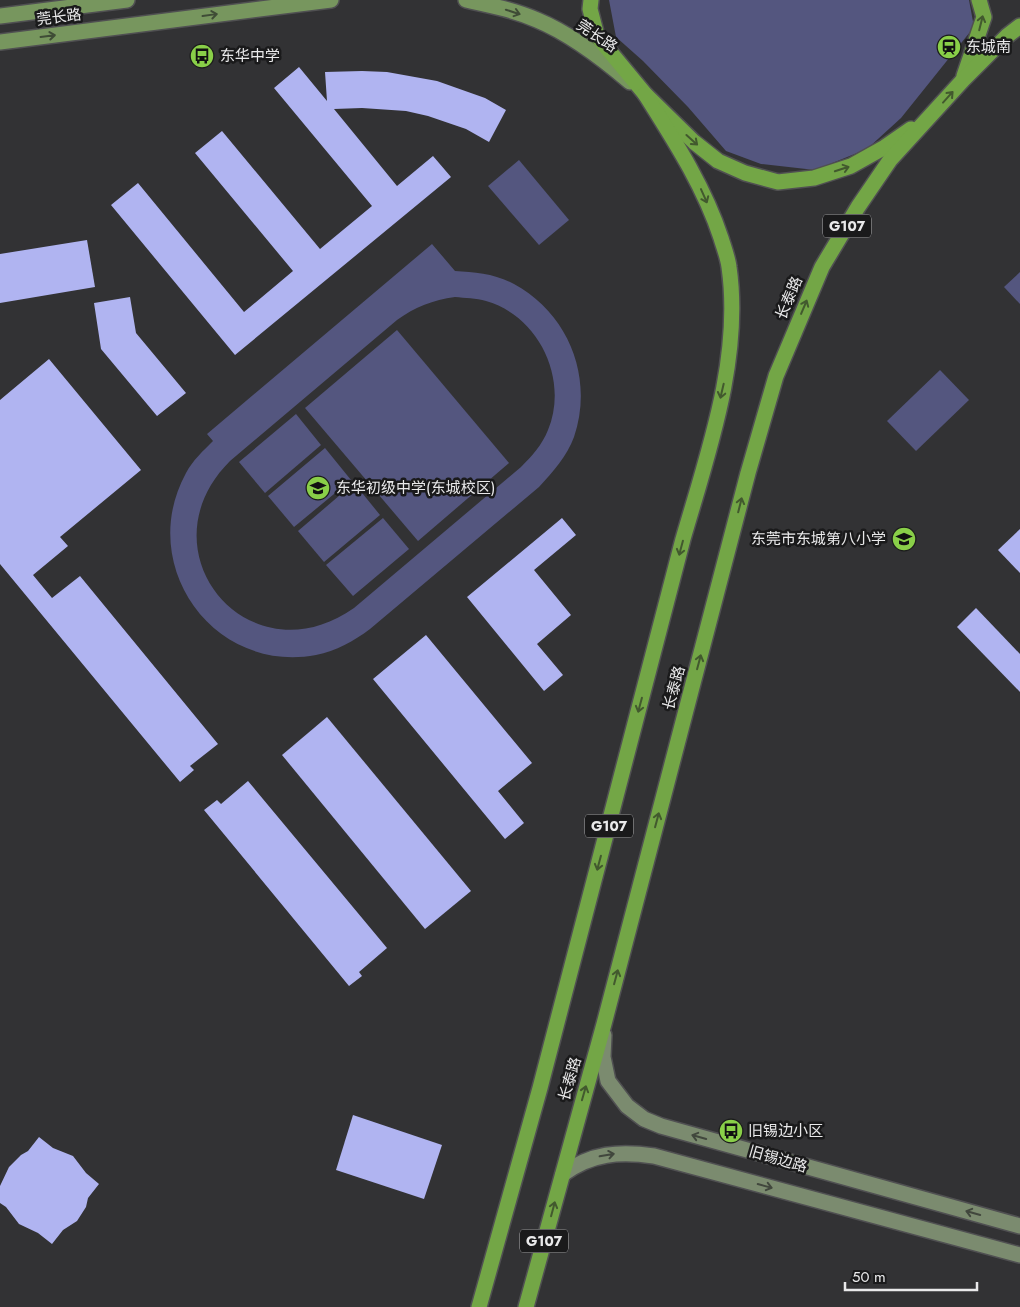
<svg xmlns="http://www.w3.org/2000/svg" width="1020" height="1307" font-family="Jost,'Noto Sans SC',sans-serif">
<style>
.grass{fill:#54567f;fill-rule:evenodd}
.building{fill:#b0b4f1}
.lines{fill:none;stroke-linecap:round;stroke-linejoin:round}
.secondary-casing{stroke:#505052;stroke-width:18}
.primary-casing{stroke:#505052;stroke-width:18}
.highway-casing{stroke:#505052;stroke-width:18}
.secondary{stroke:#7b8b6f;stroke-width:15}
.primary{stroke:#77965e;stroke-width:15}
.highway{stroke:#73a646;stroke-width:15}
.oneway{stroke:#3f4c36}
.oneway2{stroke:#42592e}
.oneway3{stroke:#41473d}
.labels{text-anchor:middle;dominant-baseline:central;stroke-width:5;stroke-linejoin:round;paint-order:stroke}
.shield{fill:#1a1a1b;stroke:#ababac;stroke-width:1}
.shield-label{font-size:14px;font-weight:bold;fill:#e9e9ea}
.street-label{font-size:15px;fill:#e9e9ea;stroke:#1a1a1b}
.poi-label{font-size:15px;fill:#e9e9ea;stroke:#1a1a1b;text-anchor:start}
</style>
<rect width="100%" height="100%" fill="#323234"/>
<g class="grass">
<polygon points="609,0 969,0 974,27 901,118 867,149 815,170 761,164 726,151 688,107 643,61 616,37"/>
<polygon points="519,160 569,220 539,245 488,186"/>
<path d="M432 244 455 271C475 272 496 274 514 284 569 314 594 378 574 437 567 456 553 472 539 487L370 629C354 641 336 651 316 655 212 674 136 564 186 473 193 460 203 451 213 441L207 434ZM455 297C465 298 476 298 486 301 539 316 569 379 548 430 542 445 532 456 521 467L354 608C249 682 140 551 230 461L397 320C415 307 433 300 455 297Z"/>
<polygon points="1020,272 1020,304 1004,287"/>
<polygon points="397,330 509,463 418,541 305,408"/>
<polygon points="940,370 969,400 916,451 887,421"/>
<polygon points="296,414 321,445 265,493 239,462"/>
<polygon points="325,448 351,480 294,527 268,496"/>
<polygon points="354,483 380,515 324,562 298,531"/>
<polygon points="383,518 409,549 353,596 326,565"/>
</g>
<g class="building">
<polygon points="299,67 327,101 325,72 362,71 387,72 437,81 485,98 506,110 489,142 466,129 428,116 406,111 362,108 334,109 397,186 433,156 451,177 235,355 111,205 138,183 244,312 293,271 195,153 222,131 320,249 372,206 274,88"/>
<polygon points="87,240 95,287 0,303 0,254"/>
<polygon points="130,297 136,333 186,393 157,416 101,349 94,303"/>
<polygon points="49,359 141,470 60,537 68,546 33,575 52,598 80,576 218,744 190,766 194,770 180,782 0,564 0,400"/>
<polygon points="562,518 576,535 534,570 571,615 537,644 563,675 544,691 467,597"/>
<polygon points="1020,529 1020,573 998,550"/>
<polygon points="976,608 1020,654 1020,692 957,627"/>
<polygon points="426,635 532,763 498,791 524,823 505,839 373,679"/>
<polygon points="327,717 471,891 425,929 282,755"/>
<polygon points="248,781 387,948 359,972 362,976 349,986 204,810 217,800 221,804"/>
<polygon points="353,1115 442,1145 424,1199 336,1170"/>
<polygon points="39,1137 53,1148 73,1156 86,1173 99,1184 88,1198 86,1207 77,1221 63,1230 52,1244 38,1233 19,1224 6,1207 0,1203 0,1186 9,1167 21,1155 28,1151"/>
</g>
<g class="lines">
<g class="secondary-casing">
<g id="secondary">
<polyline points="604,1035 603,1057 608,1081 627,1106 644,1119 661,1126 1020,1226"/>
<path d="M563 1174C591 1153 620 1151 654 1156L1020 1255"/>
</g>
</g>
<g class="primary-casing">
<g id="primary">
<path d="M466 0C489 5 514 10 537 20 571 34 602 58 630 82"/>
<polyline points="0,16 127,0"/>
<polyline points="0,42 331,0"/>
</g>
</g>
<g class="highway-casing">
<g id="highway">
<polyline points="591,0 590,9 597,36 645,94 694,142 718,161 745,173 778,182 814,178 851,166 885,147 911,129"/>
<polyline points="964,76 984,17 979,0"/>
<path d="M479 1307 540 1088 683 539C708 453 742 358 729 267 728 258 724 248 721 238 704 186 674 140 645 94"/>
<polyline points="526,1307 604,1024 748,473 776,376 822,267 858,207 890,160 963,80 1007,36 1020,26"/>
</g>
</g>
<use href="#secondary" class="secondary"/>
<use href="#primary" class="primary"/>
<use href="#highway" class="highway"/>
</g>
<defs><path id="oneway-shaft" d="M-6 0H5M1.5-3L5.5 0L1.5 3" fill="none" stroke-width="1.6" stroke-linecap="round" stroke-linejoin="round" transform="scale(1.25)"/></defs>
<g class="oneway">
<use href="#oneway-shaft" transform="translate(513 12) rotate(18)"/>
<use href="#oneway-shaft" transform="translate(210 15) rotate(-8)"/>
<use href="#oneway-shaft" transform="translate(48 36) rotate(-7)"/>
</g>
<g class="oneway2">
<use href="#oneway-shaft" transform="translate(981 23) rotate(-76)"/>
<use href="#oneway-shaft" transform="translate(948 97) rotate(-48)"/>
<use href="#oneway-shaft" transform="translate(692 140) rotate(42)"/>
<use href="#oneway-shaft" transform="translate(842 169) rotate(-18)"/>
<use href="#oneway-shaft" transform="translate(704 196) rotate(66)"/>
<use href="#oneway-shaft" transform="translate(804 307) rotate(-67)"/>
<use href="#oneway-shaft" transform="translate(722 391) rotate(103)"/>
<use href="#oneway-shaft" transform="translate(740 505) rotate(-76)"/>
<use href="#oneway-shaft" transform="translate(681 548) rotate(105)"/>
<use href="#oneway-shaft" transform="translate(699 662) rotate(-75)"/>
<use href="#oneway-shaft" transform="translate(640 705) rotate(105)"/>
<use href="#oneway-shaft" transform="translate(657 820) rotate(-75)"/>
<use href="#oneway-shaft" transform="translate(599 863) rotate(105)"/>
<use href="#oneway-shaft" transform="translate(616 977) rotate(-75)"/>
<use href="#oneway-shaft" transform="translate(584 1093) rotate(-74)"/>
<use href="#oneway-shaft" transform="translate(553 1209) rotate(-75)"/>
</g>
<g class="oneway3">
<use href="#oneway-shaft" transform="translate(699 1137) rotate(-164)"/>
<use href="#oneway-shaft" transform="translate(607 1155) rotate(-10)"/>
<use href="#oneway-shaft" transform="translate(765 1186) rotate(15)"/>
<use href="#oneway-shaft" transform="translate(973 1213) rotate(-164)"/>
</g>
<defs>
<g id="station-disc" transform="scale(1.25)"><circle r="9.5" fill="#89cf48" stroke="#1a1a1b"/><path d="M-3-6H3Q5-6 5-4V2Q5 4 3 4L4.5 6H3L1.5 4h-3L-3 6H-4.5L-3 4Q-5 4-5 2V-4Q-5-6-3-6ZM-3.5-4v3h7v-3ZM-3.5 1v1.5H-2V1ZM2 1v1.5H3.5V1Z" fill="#111"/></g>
<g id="bus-disc" transform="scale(1.25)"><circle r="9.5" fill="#89cf48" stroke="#1a1a1b"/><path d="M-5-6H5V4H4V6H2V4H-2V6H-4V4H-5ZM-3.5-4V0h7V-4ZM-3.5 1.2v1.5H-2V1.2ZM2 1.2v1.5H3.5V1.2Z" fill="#111"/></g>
<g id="school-disc" transform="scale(1.25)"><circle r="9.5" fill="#89cf48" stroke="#1a1a1b"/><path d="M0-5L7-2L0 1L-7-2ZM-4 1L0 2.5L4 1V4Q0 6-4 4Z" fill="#111"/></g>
</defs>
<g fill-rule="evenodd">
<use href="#station-disc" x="949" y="47"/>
<use href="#bus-disc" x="202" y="56"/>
<use href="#school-disc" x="318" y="488"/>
<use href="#school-disc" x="904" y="539"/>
<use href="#bus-disc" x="731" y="1131"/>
</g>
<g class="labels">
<g class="shield">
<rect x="823" y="214.5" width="48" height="23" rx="4"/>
<rect x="585" y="814.5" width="48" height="23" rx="4"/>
<rect x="520" y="1229.5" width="48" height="23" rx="4"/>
</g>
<g class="shield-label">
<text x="847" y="226">G107</text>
<text x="609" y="826">G107</text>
<text x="544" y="1241">G107</text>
</g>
<g class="street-label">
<text transform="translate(59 17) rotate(-7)">莞长路</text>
<text transform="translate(597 36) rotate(34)">莞长路</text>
<text transform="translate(789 298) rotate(-67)">长泰路</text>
<text transform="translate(674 688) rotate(-75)">长泰路</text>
<text transform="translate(570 1079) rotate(-74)">长泰路</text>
<text transform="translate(778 1159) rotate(16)">旧锡边路</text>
</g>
<g class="poi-label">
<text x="966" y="47">东城南</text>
<text x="220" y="56">东华中学</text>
<text x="336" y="488">东华初级中学(东城校区)</text>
<text x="886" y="539" text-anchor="end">东莞市东城第八小学</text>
<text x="748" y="1131">旧锡边小区</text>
</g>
</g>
<path d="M845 1282v8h132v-8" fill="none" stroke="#e9e9ea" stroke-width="2.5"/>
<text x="852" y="1282" font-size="15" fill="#e9e9ea" stroke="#1a1a1b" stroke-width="4" paint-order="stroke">50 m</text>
</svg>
